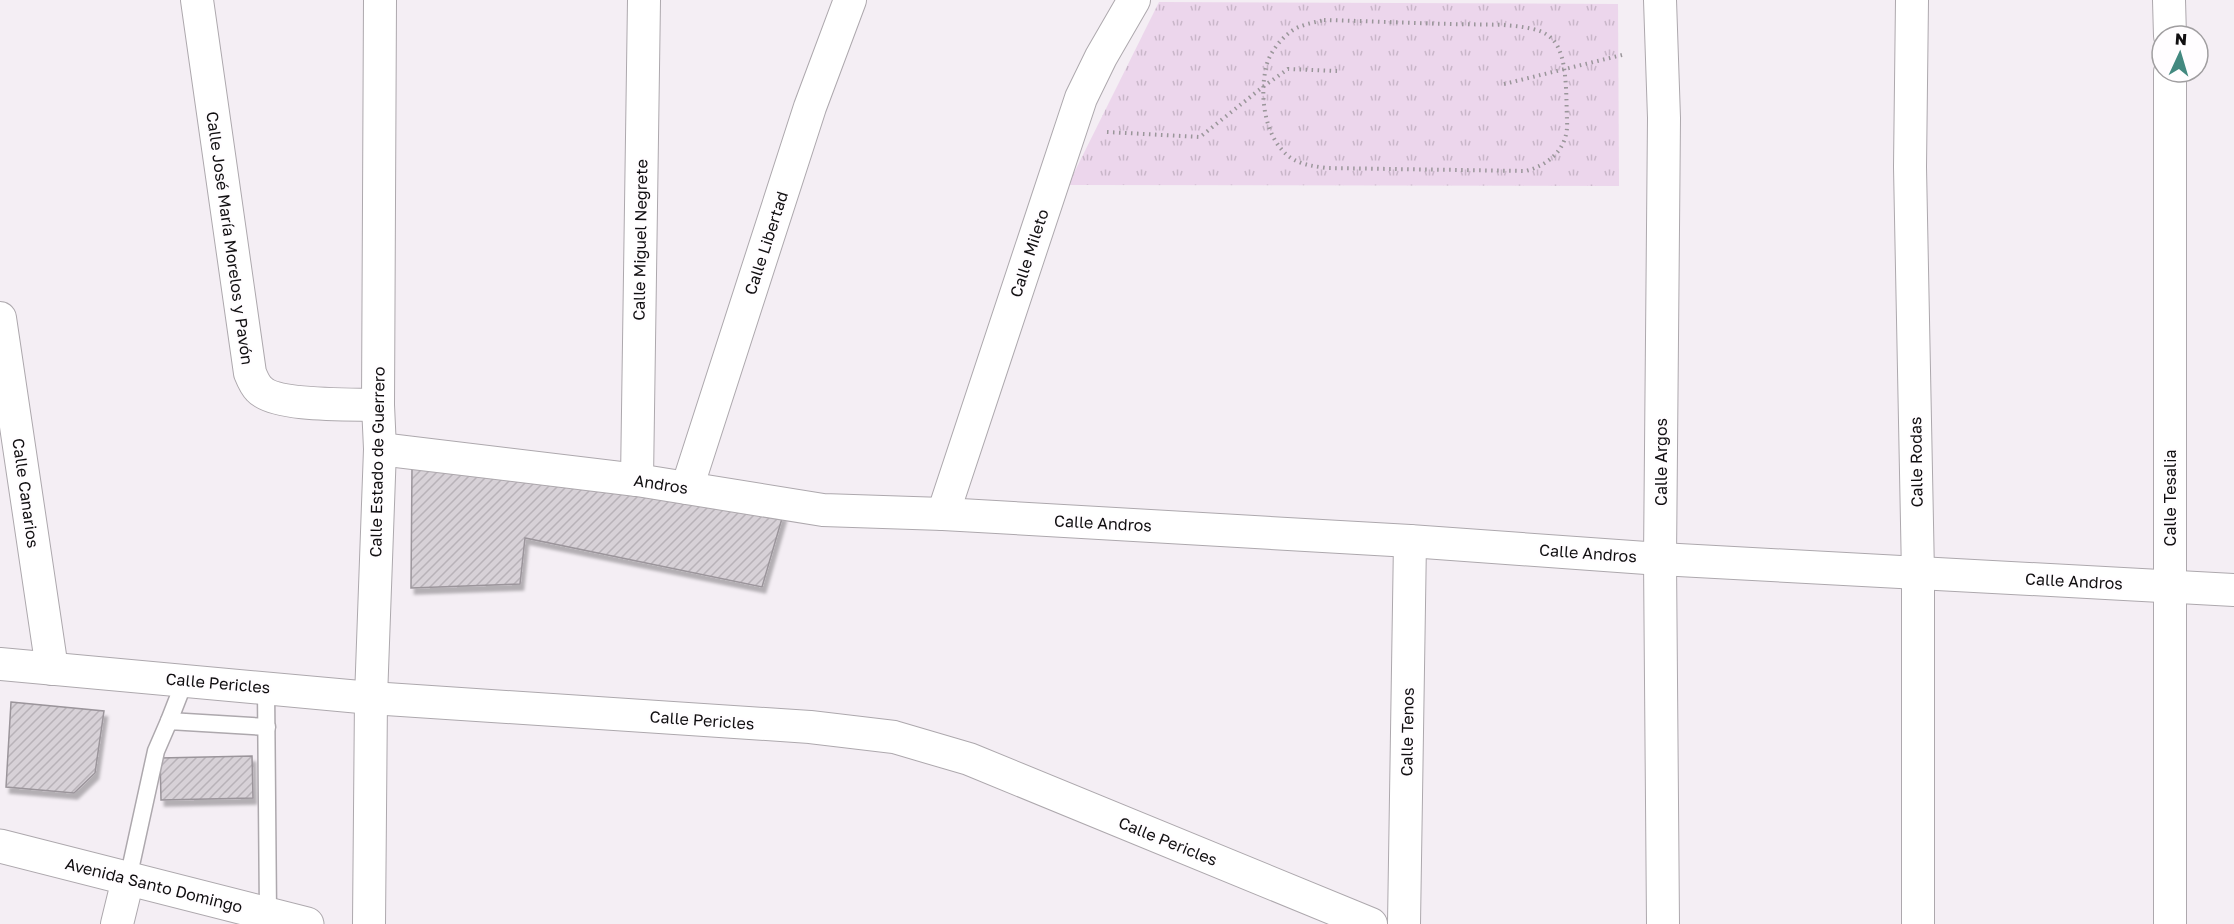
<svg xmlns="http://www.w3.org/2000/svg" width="2234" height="924" font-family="'Golos Text',sans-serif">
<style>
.park{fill:url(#park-tufts)}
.building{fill:url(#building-hatch);stroke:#9b959b;stroke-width:1.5;filter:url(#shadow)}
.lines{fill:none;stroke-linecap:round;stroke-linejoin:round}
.service-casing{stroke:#ada8ad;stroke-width:19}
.minor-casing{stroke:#ada8ad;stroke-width:34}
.secondary-casing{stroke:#ada8ad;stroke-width:35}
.path{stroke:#9a969a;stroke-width:4;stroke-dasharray:1.5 4.5;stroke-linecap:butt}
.service{stroke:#fff;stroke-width:16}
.minor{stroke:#fff;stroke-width:32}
.secondary{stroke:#fff;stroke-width:33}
.labels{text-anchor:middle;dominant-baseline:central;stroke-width:4.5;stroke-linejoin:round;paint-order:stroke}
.street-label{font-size:16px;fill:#110f11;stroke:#fffdff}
</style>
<defs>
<pattern id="park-tufts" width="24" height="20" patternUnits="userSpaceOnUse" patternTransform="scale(1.5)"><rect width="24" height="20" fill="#ecd6ec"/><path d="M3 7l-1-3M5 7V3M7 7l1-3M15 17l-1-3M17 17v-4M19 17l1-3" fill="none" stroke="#c9b6c9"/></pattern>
<pattern id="building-hatch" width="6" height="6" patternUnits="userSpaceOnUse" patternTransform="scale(1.5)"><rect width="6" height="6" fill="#d7d1d7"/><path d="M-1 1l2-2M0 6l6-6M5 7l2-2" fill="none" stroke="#b8b2b8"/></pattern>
<filter id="shadow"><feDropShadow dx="3.5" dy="6" stdDeviation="1.5" flood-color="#0004"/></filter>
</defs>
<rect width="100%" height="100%" fill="#f4eef4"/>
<polygon class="park" points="1159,2 1618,4 1619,186 1068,185"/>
<g class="building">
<polygon points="412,466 783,515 762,587 525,538 520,584 411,588"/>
<polygon points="11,702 104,711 95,773 74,793 6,787"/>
<polygon points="252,756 253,798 161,800 160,758"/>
</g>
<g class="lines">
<g class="service-casing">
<g id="service">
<polyline points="266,688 268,914"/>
<polyline points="169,721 185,680"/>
<polyline points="128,879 156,751 169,721 267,727"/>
</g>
</g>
<g class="minor-casing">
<g id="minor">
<path d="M197 0 250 373C252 378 255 385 259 389 275 407 353 404 378 405"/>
<polyline points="1660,0 1664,118 1660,559 1663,924"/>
<polyline points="1912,0 1910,167 1918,574 1918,924"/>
<polyline points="2169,0 2170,36"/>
<polyline points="0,318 52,669"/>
<polyline points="380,449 637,480 823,510 943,514 1410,541 1660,559 2234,590"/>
<polyline points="637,480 644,0"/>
<polyline points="687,488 810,107 850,0"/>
<polyline points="943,514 1081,98 1101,57 1134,0"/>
<polyline points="0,664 371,698 810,727 894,737 969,759 1371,924"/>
<polyline points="117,924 128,879"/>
<polyline points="369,924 371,698 380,449 378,405 380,0"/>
<polyline points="1404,924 1410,541"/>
<polyline points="2170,924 2170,72"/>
</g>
</g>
<g class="secondary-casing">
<polyline id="secondary" points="0,846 307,924"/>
</g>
<g class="path">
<path d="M1324 20C1366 21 1409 23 1451 24 1479 25 1507 23 1533 29 1541 31 1548 34 1553 40 1568 55 1566 99 1567 120 1569 147 1551 164 1526 171L1326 168C1313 166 1302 165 1291 158 1265 140 1259 97 1266 68 1268 55 1279 41 1289 33 1298 25 1312 23 1324 20Z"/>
<polyline points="1504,84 1626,54"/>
<polyline points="1107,132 1200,137 1264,86 1288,69 1337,71"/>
</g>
<use href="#service" class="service"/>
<use href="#minor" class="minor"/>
<use href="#secondary" class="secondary"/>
</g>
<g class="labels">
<g class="street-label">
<text transform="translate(230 238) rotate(82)">Calle José María Morelos y Pavón</text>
<text transform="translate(640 240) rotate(-89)">Calle Miguel Negrete</text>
<text transform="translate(766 243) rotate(-72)">Calle Libertad</text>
<text transform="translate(1029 253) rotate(-72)">Calle Mileto</text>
<text transform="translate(377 462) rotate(-89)">Calle Estado de Guerrero</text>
<text transform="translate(1661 462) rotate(-90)">Calle Argos</text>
<text transform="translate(1916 462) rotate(-91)">Calle Rodas</text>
<text transform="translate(661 484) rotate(9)">Andros</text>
<text transform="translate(26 493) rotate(82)">Calle Canarios</text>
<text transform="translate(2170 498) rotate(-90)">Calle Tesalia</text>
<text transform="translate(1103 523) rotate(3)">Calle Andros</text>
<text transform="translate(1588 553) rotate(4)">Calle Andros</text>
<text transform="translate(2074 581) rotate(3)">Calle Andros</text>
<text transform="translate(218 683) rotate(5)">Calle Pericles</text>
<text transform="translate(702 720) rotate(4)">Calle Pericles</text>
<text transform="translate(1407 732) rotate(-89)">Calle Tenos</text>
<text transform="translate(1168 841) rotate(22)">Calle Pericles</text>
<text transform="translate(154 885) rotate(14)">Avenida Santo Domingo</text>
</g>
</g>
<g transform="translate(2180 54) rotate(4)"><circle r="28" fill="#fffdff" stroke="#a09ea0" stroke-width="1.5"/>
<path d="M0-4.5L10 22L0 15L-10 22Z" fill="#438980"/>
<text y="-9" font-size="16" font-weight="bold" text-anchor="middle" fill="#110f11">N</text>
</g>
</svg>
